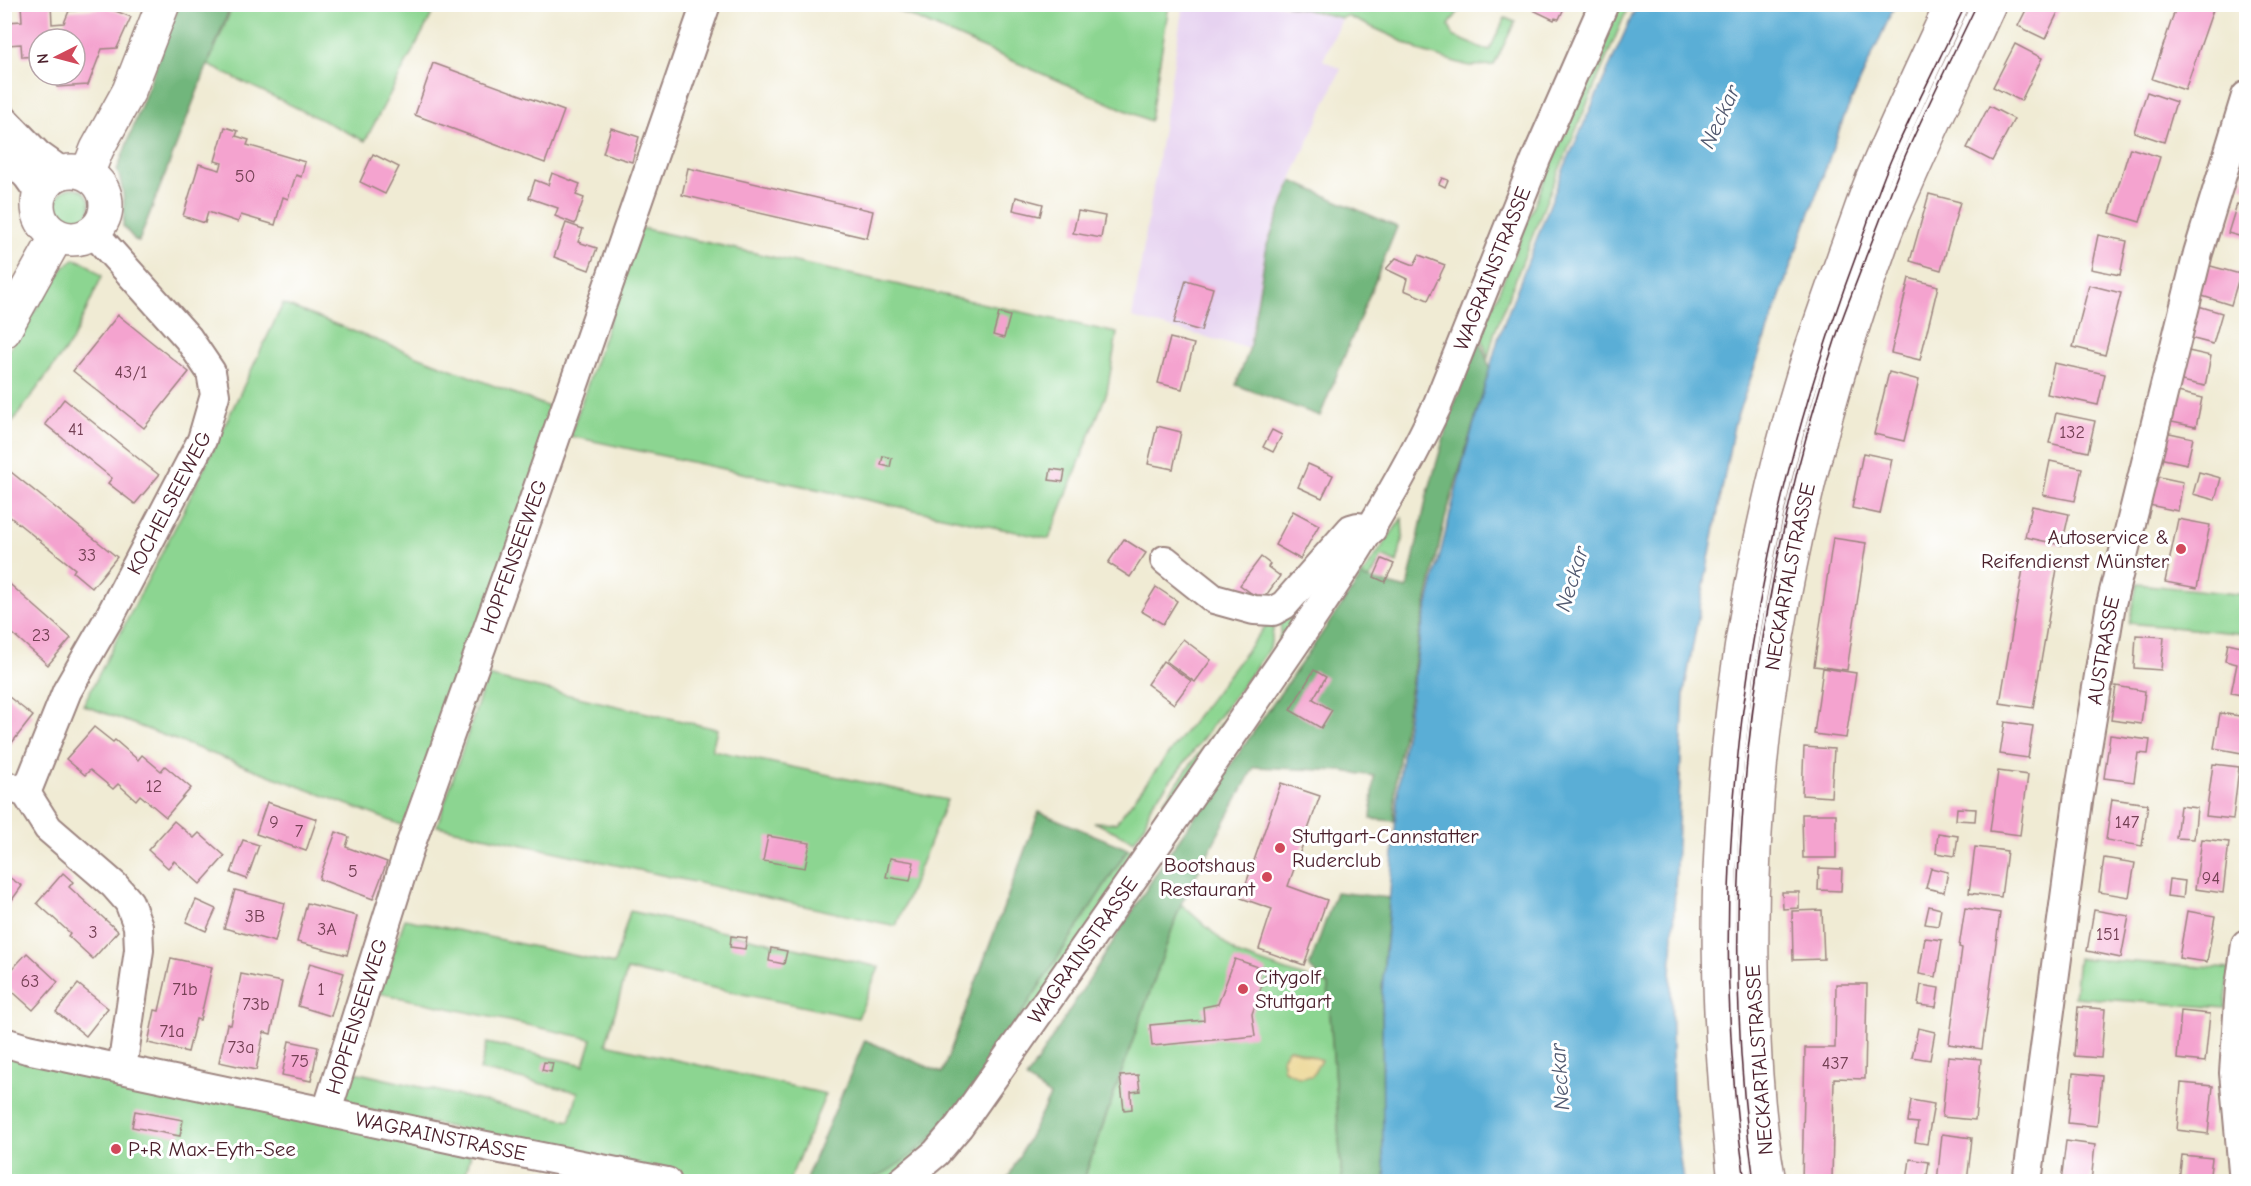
<svg xmlns="http://www.w3.org/2000/svg" width="2251" height="1186" font-family="'Comic Neue',sans-serif">
<style>
.built{fill:#e6d2f0}
.green{fill:#8cd591;stroke:#6b7a5e;stroke-width:1.5}
.forest{fill:#71b67b;stroke:#5e6a53;stroke-width:1.5}
.sand{fill:#eeda9e;stroke:#9c7c64;stroke-width:1.5}
.water{fill:#5aaed6;stroke:#526680;stroke-width:1.5}
.lines{fill:none;stroke-linecap:round;stroke-linejoin:round}
.stream{stroke:#5aaed6;stroke-width:6}
.building{fill:#f4a3cf}
.minor-casing{stroke:#9d8580;stroke-width:32}
.major-casing{stroke:#9d8580;stroke-width:36}
.minor{stroke:#fff;stroke-width:28}
.major{stroke:#fff;stroke-width:33}
.tram{stroke:#4a1f2b;stroke-width:1.5}
.poi-dot{fill:#d1495b;stroke:#fff;stroke-width:2}
.labels{text-anchor:middle;dominant-baseline:central;stroke-width:6;stroke-linejoin:round;paint-order:stroke}
.number-label{font-size:18px;fill:#744054}
.street-label{font-size:21px;fill:#4a1f2b;stroke:#fff}
.poi-label{font-size:21px;fill:#4a1f2b;stroke:#fff;text-anchor:start}
.water-label{font-size:22px;font-style:italic;fill:#50586f;stroke:#fff}
</style>
<rect width="100%" height="100%" fill="#fff"/>
<filter id="ink" filterUnits="userSpaceOnUse"><feTurbulence type="fractalNoise" baseFrequency=".0167" numOctaves="2"/><feDisplacementMap in="SourceGraphic" scale="12" xChannelSelector="R" yChannelSelector="G"/><feConvolveMatrix kernelMatrix="1 2 1 2 8 2 1 2 1" color-interpolation-filters="sRGB"/></filter>
<filter id="wash" filterUnits="userSpaceOnUse"><feTurbulence type="fractalNoise" baseFrequency=".008" numOctaves="4" result="noise"/><feDisplacementMap in="SourceGraphic" scale="24" xChannelSelector="R" yChannelSelector="G"/><feGaussianBlur stdDeviation="1.35" result="paint"/><feColorMatrix in="noise" values="0 0 0 0 0 0 0 0 0 0 0 0 0 0 0 0 0 1.4 0 .05"/><feComposite in="paint" operator="in"/></filter>
<g filter="url(#wash)">
<rect width="100%" height="100%" fill="#f0ebd4"/>
<polygon class="built" points="1183,5 1280,5 1342,19 1323,60 1341,69 1292,177 1266,245 1248,348 1132,318"/>
<g class="green">
<polygon points="233,5 233,4 437,5 365,141 208,65"/>
<polygon points="885,5 1169,5 1150,121"/>
<polygon points="1287,5 1463,5 1449,25 1453,36 1489,51 1505,18 1515,22 1494,65 1469,66 1422,52 1392,36 1347,16 1342,18"/>
<polygon points="1616,5 1629,5 1549,194 1494,334 1488,358 1481,335"/>
<circle cx="73" cy="205" r="17"/>
<polygon points="641,228 1117,333 1107,392 1049,539 570,436"/>
<polygon points="75,259 87,264 102,276 72,341 5,432 5,356 63,268"/>
<polygon points="283,304 572,416 428,835 83,705 183,512"/>
<polygon points="1402,518 1403,537 1397,563 1382,556 1370,579 1361,577"/>
<polygon points="1347,540 1171,806 1163,802 1275,650 1281,632 1280,623"/>
<polygon points="2137,584 2246,595 2246,634 2129,623"/>
<polygon points="1267,624 1274,625 1270,648 1186,761 1151,805 1144,826 1134,841 1094,822 1116,823"/>
<polygon points="487,676 717,729 712,750 947,800 896,926 437,826"/>
<polygon points="1158,809 1165,814 961,1116 897,1175 884,1181 864,1182 887,1171 957,1113 1128,849 1133,851 1150,827"/>
<polygon points="1181,904 1237,954 1328,985 1342,1181 1083,1182"/>
<polygon points="630,911 879,967 858,1018 627,970 606,1044 826,1094 789,1181 707,1181 340,1104 350,1071 570,1121 578,1092 480,1070 487,1043 584,1065 592,1039 379,993 405,919 614,964"/>
<polygon points="2078,958 2230,969 2225,1008 2074,997"/>
<polygon points="4,1055 472,1149 464,1181 5,1181"/>
</g>
<g class="forest">
<path d="M179 5H231L139 241 135 240 123 226C125 205 124 189 117 170Z"/>
<polygon points="1292,181 1397,227 1320,416 1236,385 1249,350 1267,245"/>
<polygon points="1479,339 1490,368 1445,519 1419,636 1396,779 1394,821 1371,819 1374,776 1342,771 1254,767 1181,904 1083,1181 1006,1182 1050,1096 1026,1079 1166,858 1361,577 1407,589 1427,496 1451,413"/>
<path d="M1039 812 1128 849 957 1113C935 1135 894 1175 863 1181 848 1185 824 1181 807 1181V1176L865 1040 942 1073Z"/>
<polygon points="1336,892 1389,898 1382,991 1383,1152 1386,1181 1342,1181 1328,985 1309,967"/>
</g>
<polygon class="sand" points="1289,1048 1321,1060 1312,1076 1299,1077 1284,1070 1282,1058"/>
<polygon class="water" points="1637,5 1895,5 1844,117 1734,425 1684,693 1671,978 1673,1107 1683,1181 1386,1181 1383,1152 1382,991 1399,778 1420,636 1464,458 1499,336 1564,168"/>
<g class="lines">
<polyline class="stream" points="1140,844 1159,815"/>
</g>
<g id="blocks">
<g class="building">
<polygon points="51,4 52,24 64,23 69,11 108,8 131,17 117,48 102,49 88,85 57,87 56,75 75,75 75,39 39,39 39,56 22,57 21,44 7,45 6,22 22,21 21,5"/>
<polygon points="1536,4 1566,4 1559,19 1555,18 1554,20 1533,10"/>
<polygon points="2029,4 2062,4 2045,39 2018,26"/>
<polygon points="2177,4 2215,4 2185,90 2152,79"/>
<polygon points="2015,44 2042,58 2021,101 1993,87"/>
<polygon points="433,63 564,111 545,163 415,115"/>
<polygon points="2147,92 2176,102 2164,142 2134,132"/>
<polygon points="1989,106 2014,119 1992,161 1967,148"/>
<polygon points="225,127 238,131 236,136 249,140 247,145 305,162 301,177 296,175 288,199 283,197 275,225 241,215 238,222 208,212 205,223 183,216 199,164 220,170 222,163 215,161"/>
<polygon points="611,128 639,137 632,162 603,153"/>
<polygon points="2130,148 2160,157 2140,222 2110,213"/>
<polygon points="373,154 399,167 385,194 360,182"/>
<polygon points="688,168 873,211 867,238 682,195"/>
<polygon points="2246,171 2246,188 2241,186"/>
<polygon points="552,173 580,184 576,195 584,198 575,224 555,216 558,208 529,198 535,180 548,185"/>
<polygon points="1442,178 1448,180 1445,187 1439,184"/>
<polygon points="1929,194 1960,202 1941,270 1910,261"/>
<polygon points="1016,197 1043,204 1040,216 1013,210"/>
<polygon points="2237,204 2246,207 2246,238 2228,233"/>
<polygon points="1078,211 1105,216 1101,238 1073,233"/>
<polygon points="566,223 583,229 578,242 597,248 589,270 554,257"/>
<polygon points="2098,235 2127,241 2120,275 2091,269"/>
<polygon points="1419,255 1445,265 1428,300 1404,290 1407,279 1386,269 1396,258 1414,265"/>
<polygon points="2207,265 2240,274 2231,305 2199,295"/>
<polygon points="1909,278 1938,286 1920,360 1891,353"/>
<polygon points="1186,280 1213,288 1201,331 1174,323"/>
<polygon points="2089,285 2121,293 2105,355 2073,347"/>
<polygon points="2195,305 2222,313 2213,344 2186,337"/>
<polygon points="999,313 1010,316 1004,338 993,335"/>
<polygon points="118,315 189,372 144,428 73,371"/>
<polygon points="1170,338 1194,344 1182,389 1158,383"/>
<polygon points="2184,350 2211,356 2205,386 2177,380"/>
<polygon points="2054,363 2105,374 2098,405 2047,394"/>
<polygon points="1889,372 1919,380 1904,441 1874,434"/>
<polygon points="2174,391 2202,398 2196,427 2167,421"/>
<polygon points="64,399 159,475 135,504 108,483 112,478 45,424"/>
<polygon points="2056,413 2095,421 2088,452 2049,443"/>
<polygon points="1157,426 1181,432 1173,469 1148,464"/>
<polygon points="1272,430 1282,435 1273,452 1263,447"/>
<polygon points="2165,432 2193,438 2187,464 2159,458"/>
<polygon points="1863,453 1892,459 1880,514 1852,508"/>
<polygon points="883,456 892,458 890,467 881,465"/>
<polygon points="2050,461 2082,468 2075,501 2043,495"/>
<polygon points="1308,464 1333,475 1322,498 1298,487"/>
<polygon points="1051,469 1065,471 1063,482 1049,480"/>
<polygon points="11,472 117,557 92,588 73,572 75,569 4,512 4,480"/>
<polygon points="2199,472 2221,478 2215,500 2193,494"/>
<polygon points="2155,476 2183,482 2178,511 2149,505"/>
<polygon points="2032,506 2069,514 2062,545 2025,537"/>
<polygon points="1293,511 1319,525 1300,559 1275,545"/>
<polygon points="2178,519 2210,525 2197,588 2165,582"/>
<polygon points="1833,538 1866,543 1847,670 1814,666"/>
<polygon points="1124,539 1146,553 1130,577 1108,563"/>
<polygon points="1261,557 1270,564 1268,567 1280,576 1262,601 1240,585"/>
<polygon points="2025,557 2058,563 2033,708 2000,703"/>
<polygon points="1382,559 1394,564 1385,582 1374,577"/>
<polygon points="4,579 71,638 48,665 4,626"/>
<polygon points="1156,587 1177,601 1163,624 1141,611"/>
<polygon points="2136,635 2164,637 2161,670 2134,668"/>
<polygon points="1183,639 1211,660 1195,682 1166,661"/>
<polygon points="2228,643 2246,647 2246,696 2231,693 2237,664 2225,661"/>
<polygon points="1163,661 1191,681 1174,704 1147,684"/>
<polygon points="1823,668 1856,673 1846,738 1814,734"/>
<polygon points="1314,670 1326,677 1313,699 1332,710 1321,728 1290,710"/>
<polygon points="2116,686 2145,691 2141,724 2111,720"/>
<polygon points="4,693 33,716 11,744 4,739"/>
<polygon points="2220,713 2246,717 2242,753 2214,748"/>
<polygon points="2005,722 2033,726 2028,758 2000,754"/>
<polygon points="94,727 113,742 115,740 138,760 142,755 161,771 165,766 191,788 166,817 140,795 136,800 118,784 113,789 90,770 85,775 66,759"/>
<polygon points="2110,735 2150,740 2148,754 2138,753 2134,782 2104,778"/>
<polygon points="1804,747 1834,749 1831,797 1802,795"/>
<polygon points="2213,764 2239,767 2233,819 2206,816"/>
<polygon points="1998,771 2028,775 2020,835 1990,831"/>
<polygon points="1281,783 1320,796 1288,886 1327,900 1304,965 1259,949 1272,909 1241,898"/>
<polygon points="2112,799 2148,804 2142,846 2106,840"/>
<polygon points="267,802 317,819 306,851 256,834"/>
<polygon points="2180,806 2197,808 2194,839 2176,838"/>
<polygon points="1957,808 1976,809 1975,821 1956,820"/>
<polygon points="1802,814 1836,814 1836,858 1803,858"/>
<polygon points="174,821 194,838 199,833 225,856 200,884 174,861 168,868 148,850"/>
<polygon points="336,832 349,837 346,847 387,862 373,899 319,879"/>
<polygon points="1938,833 1958,836 1955,856 1936,853"/>
<polygon points="768,836 810,843 805,868 763,861"/>
<polygon points="2202,839 2229,842 2223,893 2195,889"/>
<polygon points="243,840 259,845 247,879 231,873"/>
<polygon points="1975,847 2007,851 2001,897 1969,893"/>
<polygon points="890,858 914,862 910,881 886,877"/>
<polygon points="2104,858 2135,863 2129,897 2099,892"/>
<polygon points="1819,868 1842,869 1841,891 1818,890"/>
<polygon points="1931,868 1948,872 1944,892 1926,888"/>
<polygon points="63,873 73,882 69,887 118,931 93,959 68,936 70,933 37,903"/>
<polygon points="4,874 22,886 4,911"/>
<polygon points="2169,879 2185,881 2183,898 2167,896"/>
<polygon points="235,890 285,903 275,942 224,928"/>
<polygon points="1782,892 1799,892 1799,908 1783,909"/>
<polygon points="196,900 216,909 206,931 186,922"/>
<polygon points="307,903 357,916 347,955 297,942"/>
<polygon points="1929,906 1941,909 1938,926 1925,924"/>
<polygon points="1965,908 2000,913 1982,1049 1949,1044 1962,948 1959,947"/>
<polygon points="1822,910 1824,959 1793,960 1792,911"/>
<polygon points="2094,910 2129,916 2121,958 2087,951"/>
<polygon points="2187,911 2215,916 2207,962 2179,958"/>
<polygon points="731,936 747,938 745,949 730,947"/>
<polygon points="1925,938 1942,940 1936,977 1919,974"/>
<polygon points="771,948 787,951 784,964 769,961"/>
<polygon points="27,953 58,982 33,1010 4,984 4,978"/>
<polygon points="171,958 212,967 200,1020 196,1019 188,1052 148,1043 155,1010 159,1011"/>
<polygon points="1235,959 1267,970 1252,1014 1255,1036 1152,1046 1150,1025 1204,1020 1203,1007 1218,1004"/>
<polygon points="310,963 344,973 331,1016 298,1006"/>
<polygon points="241,974 282,982 271,1034 264,1032 256,1070 219,1062 227,1024 231,1025"/>
<polygon points="78,984 108,1008 86,1036 56,1012"/>
<polygon points="1836,984 1867,984 1865,1079 1834,1078 1832,1182 1802,1182 1805,1048 1835,1048"/>
<polygon points="1921,985 1939,988 1936,1007 1918,1005"/>
<polygon points="2078,1007 2105,1009 2101,1058 2074,1056"/>
<polygon points="2181,1011 2210,1014 2205,1062 2177,1059"/>
<polygon points="1918,1028 1935,1032 1930,1060 1912,1057"/>
<polygon points="289,1041 318,1047 311,1081 282,1075"/>
<polygon points="1948,1056 1981,1059 1975,1120 1942,1117"/>
<polygon points="544,1062 553,1063 551,1072 542,1070"/>
<polygon points="2073,1073 2102,1076 2097,1126 2068,1123"/>
<polygon points="1138,1075 1140,1091 1131,1092 1132,1109 1124,1110 1120,1076"/>
<polygon points="2181,1083 2213,1086 2208,1134 2177,1130"/>
<polygon points="1911,1100 1934,1104 1927,1144 1915,1142 1918,1123 1908,1122"/>
<polygon points="135,1111 183,1120 180,1136 132,1127"/>
<polygon points="1942,1134 1972,1138 1967,1182 1937,1182"/>
<polygon points="2066,1141 2095,1145 2091,1182 2061,1182"/>
<polygon points="2182,1155 2212,1158 2209,1182 2179,1182"/>
<polygon points="1910,1159 1929,1162 1926,1182 1907,1181"/>
</g>
</g>
</g>
<g filter="url(#ink)">
<use href="#blocks" fill-opacity="0" stroke="#9d8580" stroke-width="1.5"/>
<g class="lines">
<g class="minor-casing">
<g id="minor">
<polyline points="4,120 38,155 62,172"/>
<polyline points="4,151 28,177 40,194"/>
<polyline points="1165,560 1214,599 1254,610 1273,611 1284,605 1351,529 1358,527 1372,529"/>
<polyline points="4,785 26,793 48,828 114,885 129,902 138,926 139,950 122,1069"/>
<path id="s1" d="M26 793 67 691 109 618 202 440 215 395 211 372 188 338 93 232"/>
<path id="s2" d="M4 1042 27 1049 481 1145 667 1182"/>
<path id="s3" d="M327 1111 410 846 531 508 706 4"/>
<path id="s4" d="M901 1182 936 1153 959 1126C1057 987 1156 847 1252 706 1319 609 1387 513 1437 406L1536 159 1604 4"/>
<path id="s5" d="M2027 1182 2078 801 2111 604 2198 253 2246 96"/>
<polyline points="2244,1182 2234,1073 2240,987 2246,944"/>
</g>
</g>
<g class="major-casing">
<g id="major">
<circle cx="72" cy="205" r="34"/>
<polyline points="87,174 97,149 129,91 163,4"/>
<polyline points="4,331 57,236"/>
<path d="M1735 1182C1721 1061 1714 937 1723 816 1733 666 1760 516 1804 372 1818 328 1834 284 1850 240 1859 217 1866 193 1876 171 1900 115 1926 60 1952 4"/>
<path id="s6" d="M1769 1182C1756 1111 1753 1040 1752 968 1748 721 1797 476 1881 244 1888 223 1898 203 1907 182 1933 122 1962 64 1989 4"/>
</g>
</g>
<use href="#minor" class="minor"/>
<use href="#major" class="major"/>
<g class="tram">
<path d="M1745 1182C1701 869 1746 550 1856 256 1868 222 1879 186 1894 153 1917 103 1942 54 1966 4"/>
<path d="M1754 1182C1714 901 1750 593 1840 325 1848 302 1858 279 1866 256 1880 222 1892 187 1906 154 1928 104 1953 54 1977 4"/>
</g>
</g>
</g>
<g class="poi-dot">
<circle cx="2181" cy="549" r="6"/>
<circle cx="1280" cy="848" r="6"/>
<circle cx="1267" cy="877" r="6"/>
<circle cx="1243" cy="989" r="6"/>
<circle cx="116" cy="1149" r="6"/>
</g>
<g class="labels">
<g class="number-label">
<text x="245" y="176">50</text>
<text x="131" y="372">43/1</text>
<text x="76" y="429">41</text>
<text x="2072" y="432">132</text>
<text x="87" y="555">33</text>
<text x="41" y="635">23</text>
<text x="154" y="786">12</text>
<text x="274" y="822">9</text>
<text x="2127" y="822">147</text>
<text x="299" y="831">7</text>
<text x="353" y="871">5</text>
<text x="2211" y="878">94</text>
<text x="255" y="916">3B</text>
<text x="327" y="929">3A</text>
<text x="93" y="932">3</text>
<text x="2108" y="934">151</text>
<text x="30" y="981">63</text>
<text x="185" y="989">71b</text>
<text x="321" y="989">1</text>
<text x="256" y="1004">73b</text>
<text x="172" y="1031">71a</text>
<text x="241" y="1047">73a</text>
<text x="300" y="1061">75</text>
<text x="1835" y="1063">437</text>
</g>
<g class="street-label">
<text stroke="none"><textPath href="#s4" startOffset="1094">WAGRAINSTRASSE</textPath></text>
<text stroke="none"><textPath href="#s1" startOffset="324">KOCHELSEEWEG</textPath></text>
<text stroke="none"><textPath href="#s3" startOffset="585">HOPFENSEEWEG</textPath></text>
<text stroke="none"><textPath href="#s6" startOffset="609">NECKARTALSTRASSE</textPath></text>
<text stroke="none"><textPath href="#s5" startOffset="537">AUSTRASSE</textPath></text>
<text stroke="none"><textPath href="#s4" startOffset="296">WAGRAINSTRASSE</textPath></text>
<text stroke="none"><textPath href="#s3" startOffset="99">HOPFENSEEWEG</textPath></text>
<text transform="translate(1759 1060) rotate(-94)">NECKARTALSTRASSE</text>
<text stroke="none"><textPath href="#s2" startOffset="447">WAGRAINSTRASSE</textPath></text>
</g>
<g class="poi-label">
<text x="2169" y="537" text-anchor="end">Autoservice &amp;<tspan x="2169" dy="24">Reifendienst Münster</tspan></text>
<text x="1292" y="836">Stuttgart-Cannstatter<tspan x="1292" dy="24">Ruderclub</tspan></text>
<text x="1255" y="865" text-anchor="end">Bootshaus<tspan x="1255" dy="24">Restaurant</tspan></text>
<text x="1255" y="977">Citygolf<tspan x="1255" dy="24">Stuttgart</tspan></text>
<text x="128" y="1149">P+R Max-Eyth-See</text>
</g>
<g class="water-label">
<text transform="translate(1720 117) rotate(-65)">Neckar</text>
<text transform="translate(1572 579) rotate(-73)">Neckar</text>
<text transform="translate(1560 1077) rotate(-94)">Neckar</text>
</g>
</g>
<rect width="2251" height="1186" fill="none" stroke="#fff" stroke-width="24"/>
<g transform="translate(57 57) rotate(264)"><circle r="28" fill="#ffffff" stroke="#b7a5aa" stroke-width="1.5"/>
<path d="M0-4.5L10 22L0 15L-10 22Z" fill="#d1495b"/>
<text y="-9" font-size="16" font-weight="bold" text-anchor="middle" fill="#4a1f2b">N</text>
</g>
</svg>
